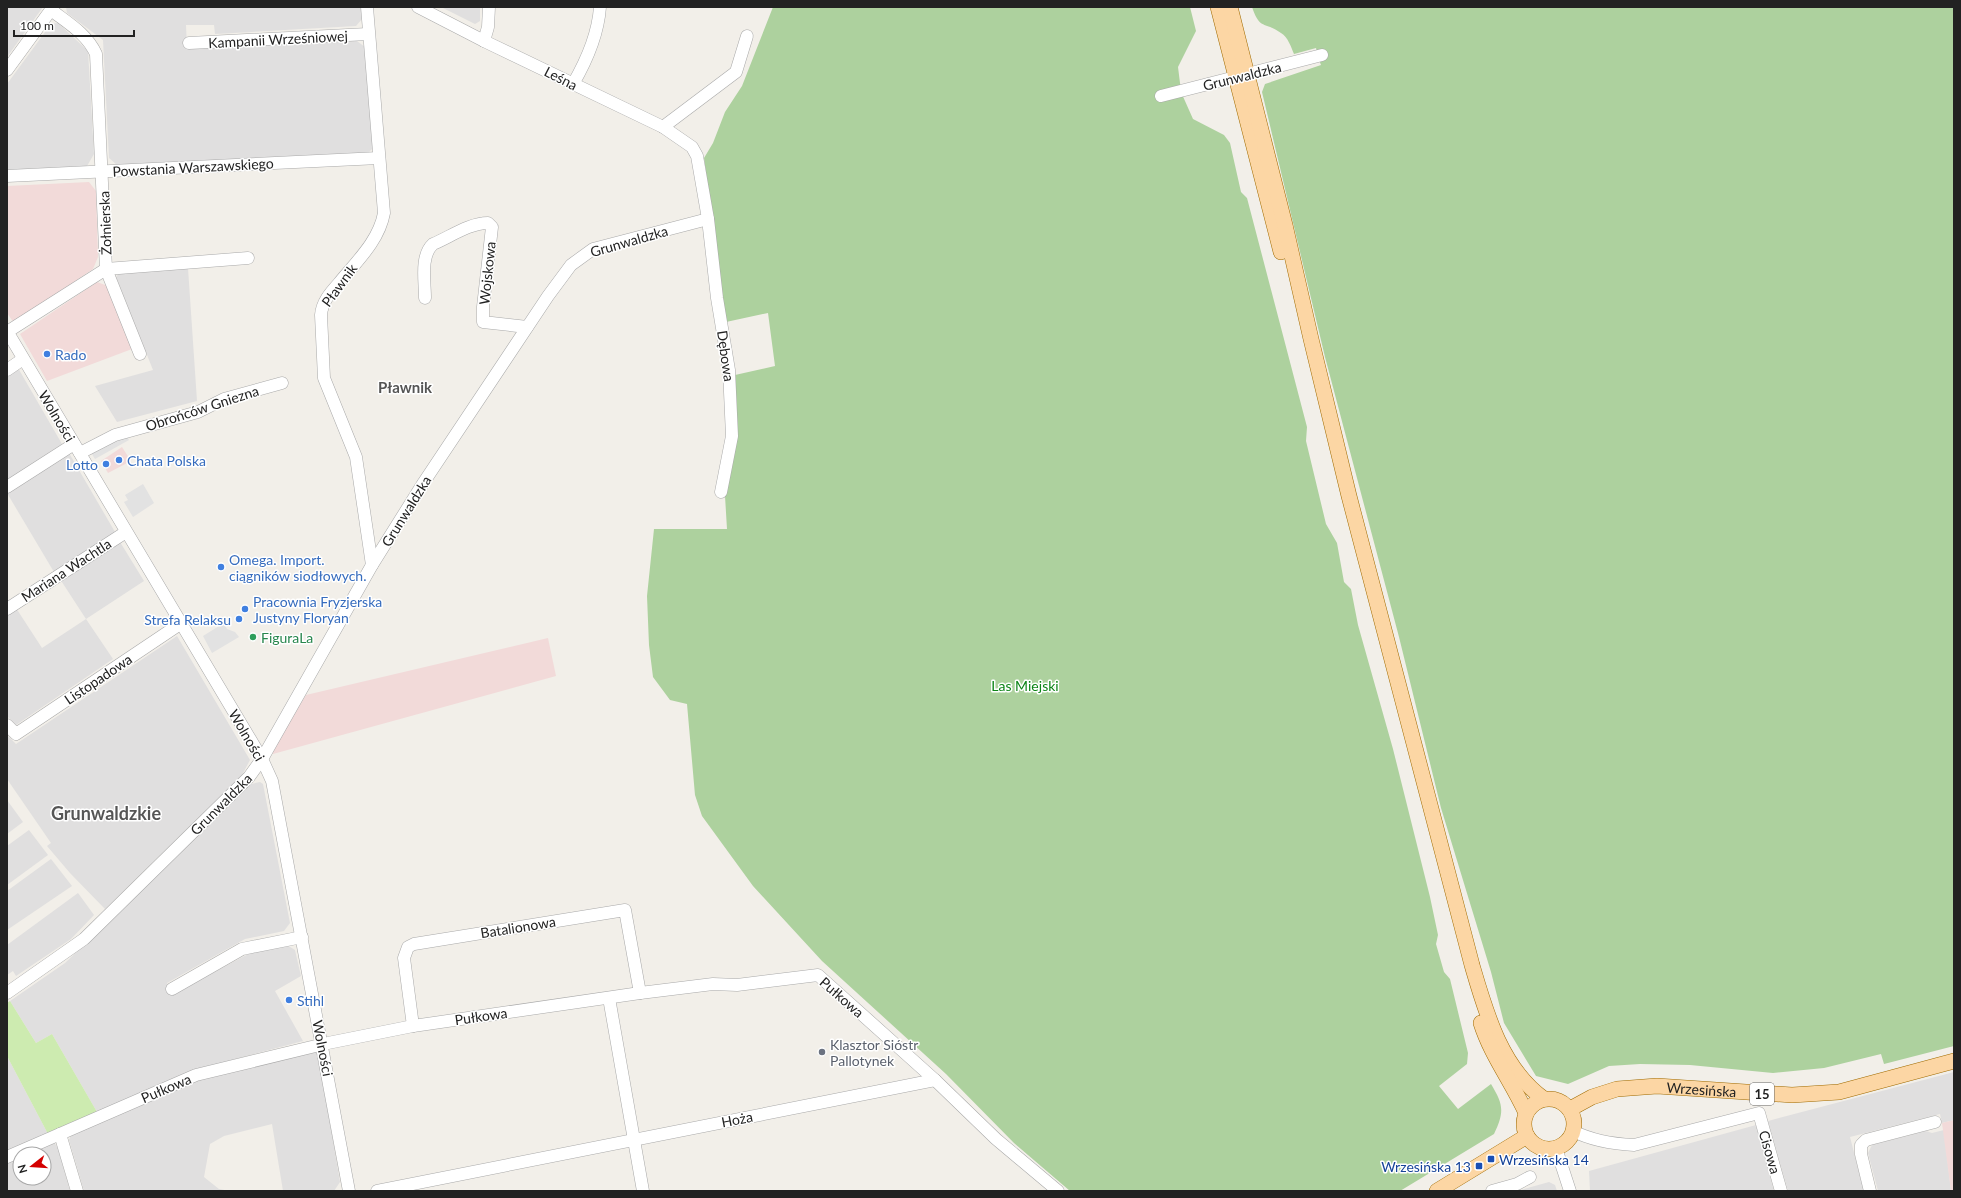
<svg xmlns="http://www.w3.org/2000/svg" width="1961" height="1198" font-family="Lato,sans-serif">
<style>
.residential{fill:#e0dfdf}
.commercial{fill:#f2dad9}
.grass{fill:#cdebb0}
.forest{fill:#add19e}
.parking{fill:#e2e2e2}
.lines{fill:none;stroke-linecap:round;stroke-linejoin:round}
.minor-casing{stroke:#a9a9a9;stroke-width:13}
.major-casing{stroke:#a06b00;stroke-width:16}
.minor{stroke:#fff;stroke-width:12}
.major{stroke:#fcd6a4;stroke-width:15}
.shop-dot{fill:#3f7fe0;stroke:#fff;stroke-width:1.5}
.leisure-dot{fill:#2e9e5b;stroke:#fff;stroke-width:1.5}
.worship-dot{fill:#6b7280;stroke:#fff;stroke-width:1.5}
.transit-dot{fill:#1a4fb4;stroke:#fff;stroke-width:1.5}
.labels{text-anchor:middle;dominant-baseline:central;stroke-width:3;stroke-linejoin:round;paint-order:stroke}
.shield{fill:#fff;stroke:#646464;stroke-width:1}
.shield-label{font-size:13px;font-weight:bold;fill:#222}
.street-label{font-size:14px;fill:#222;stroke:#fff}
.shop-label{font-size:14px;fill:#366cbe;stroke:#fff;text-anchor:start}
.leisure-label{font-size:14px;fill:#27864d;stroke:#fff;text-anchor:start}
.park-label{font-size:14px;fill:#0c8416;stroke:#fff}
.worship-label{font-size:14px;fill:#5b616d;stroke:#fff;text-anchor:start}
.transit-label{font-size:14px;fill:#164399;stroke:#fff;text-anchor:start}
.neighbourhood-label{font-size:15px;font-weight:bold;fill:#555;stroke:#fff}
.district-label{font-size:18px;font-weight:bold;fill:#555;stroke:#fff}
</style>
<rect width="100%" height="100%" fill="#f2efe9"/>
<g class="residential">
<polygon points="7,7 43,7 7,57"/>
<polygon points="66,7 361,7 362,19 356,26 215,34 214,25 186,25 187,48 357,41 365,47 374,147 367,154 117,165 109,158 103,40 67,13"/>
<polygon points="441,7 480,7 480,21 475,24"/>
<polygon points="58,23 88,51 94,154 87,166 7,170 7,84 51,24"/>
<polygon points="188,268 197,401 117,422 95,386 153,370 116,277 120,272"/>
<polygon points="18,368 62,444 7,480 7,376"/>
<polygon points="69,453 115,532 54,572 7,493"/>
<polygon points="120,542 144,581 86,619 113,659 16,725 7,716 7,614 16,608 42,648 86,619 60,579"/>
<polygon points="177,636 250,760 242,775 105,909 70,873 47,846 51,843 7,779 7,735 16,744"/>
<polygon points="260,782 263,784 290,923 284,931 245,939 167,983 173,994 252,952 287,945 295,950 301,976 275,991 303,1041 194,1070 97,1112 52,1034 36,1043 10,1001 65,963 251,784"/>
<polygon points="7,800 23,822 7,834"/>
<polygon points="29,830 48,855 7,885 7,846"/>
<polygon points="51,859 72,886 7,930 7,891"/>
<polygon points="78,893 94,915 71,939 16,976 13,971 7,975 7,945"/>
<polygon points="314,1050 318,1052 340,1182 334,1191 283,1191 272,1124 224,1136 210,1144 204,1177 219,1189 230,1191 84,1191 69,1140 72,1133 199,1080"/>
<polygon points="7,1056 48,1134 7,1152"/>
<polygon points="1954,1072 1954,1120 1942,1123 1940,1114 1850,1137 1864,1191 1788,1191 1768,1121"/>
<polygon points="1756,1125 1774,1191 1590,1191 1589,1171"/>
<polygon points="1944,1130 1951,1191 1878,1191 1868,1153 1872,1145 1926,1131 1932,1133"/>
<polygon points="53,1141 58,1148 70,1191 7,1191 7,1161 20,1155 20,1178 44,1178 44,1154 23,1154"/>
<polygon points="1549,1182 1555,1185 1557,1191 1517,1191"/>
</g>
<g class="commercial">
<polygon points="89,182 96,191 98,257 93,269 14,323 7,313 7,186"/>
<polygon points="97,282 108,286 132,349 47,381 20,334"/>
<polygon points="122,447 131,461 108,473 101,461"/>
<polygon points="548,638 556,676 273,754 271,750 306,695"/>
<polygon points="1954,1120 1954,1191 1951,1191 1942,1123"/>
</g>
<polygon class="grass" points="10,1001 36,1043 52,1034 97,1112 48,1134 7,1056 7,1003"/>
<path class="forest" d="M773 7H1190L1196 31 1178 67 1181 91 1318 57 1316 48 1294 54C1291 47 1288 37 1281 33 1265 21 1260 31 1252 7H1954V1046L1884 1064 1881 1054 1824 1068 1773 1073 1690 1065 1640 1064 1609 1066 1568 1084 1536 1076 1504 1023 1491 972 1441 808 1399 637 1325 357 1262 92 1265 84 1321 65 1318 57 1181 92 1193 119 1224 135 1230 143 1241 192 1247 198 1307 427 1306 441 1326 524 1337 543 1344 582 1351 589 1358 625 1393 749 1430 897 1438 935 1436 944 1444 972 1450 979 1468 1053 1467 1064 1439 1086 1458 1109 1491 1084C1503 1104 1505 1111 1494 1134L1400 1191H1070L1014 1143 946 1074 822 961 753 886 702 816 695 795 687 704 670 700 653 677 649 645 647 596 654 529H727L725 496 735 375 775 366 768 313 726 322 704 158 713 143 725 112 742 86Z"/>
<g class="parking">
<polygon points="126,434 129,440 95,459 90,451"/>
<polygon points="143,484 154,503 133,517 124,502 128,500 125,495"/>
<polygon points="224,623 227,629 235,632 239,637 212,653 203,636"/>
</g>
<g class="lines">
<g class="minor-casing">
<g id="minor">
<path d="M367 7 384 213C379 241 356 262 339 283 330 293 322 302 321 315L324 378 356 457 372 565"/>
<polyline points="418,7 484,41 663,127 692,147 697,156 708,219 717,298 729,370 732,436 721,492"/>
<path d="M51 10C68 23 87 34 96 54L106 269 140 354"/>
<polyline points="484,41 488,27 489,7"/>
<polyline points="189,43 368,34"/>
<polyline points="7,70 53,7"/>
<path d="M573 84C587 60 598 35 600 7"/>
<polyline points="1161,96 1322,55"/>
<polyline points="663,127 736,72 747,36"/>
<polyline points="7,176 379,158"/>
<path d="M425 298C425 281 420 256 433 244 450 237 469 223 488 223L492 227 483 307V322L527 327"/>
<polyline points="7,331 262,759 272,781 349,1191"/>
<polyline points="7,332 106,269 248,258"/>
<polyline points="7,370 23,359"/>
<polyline points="80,453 115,435 198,412 224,399 282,383"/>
<polyline points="7,487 74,444"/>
<polyline points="7,609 126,532"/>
<polyline points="7,725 16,734 180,624"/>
<polyline points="172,989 242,949 302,937"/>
<polyline points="7,993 84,939 249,777 262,759 372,565 424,482 548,296 571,265 593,249 708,219"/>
<polyline points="609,998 643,1191"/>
<polyline points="413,1026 404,958 408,947 414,944 625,910 640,993"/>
<path d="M1573 1131C1593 1141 1613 1144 1634 1145L1759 1113 1781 1191"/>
<polyline points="60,1134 77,1191"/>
<polyline points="1556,1148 1570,1191"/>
<polyline points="7,1157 196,1075 328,1043 413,1026 640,993 713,984 737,985 818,975 935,1080 996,1139 1058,1191"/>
<polyline points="377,1191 935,1080"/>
<polyline points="1492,1191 1517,1184 1530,1177"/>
<polyline points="1870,1191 1861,1154 1861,1145 1866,1140 1935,1122"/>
</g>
</g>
<g class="major-casing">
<g id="major">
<polyline points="1218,7 1281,252"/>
<path d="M1230 7 1285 225 1311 339 1349 496 1472 965C1486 1013 1501 1068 1544 1099"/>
<path d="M1481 1023C1491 1055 1512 1082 1526 1113"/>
<circle cx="1549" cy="1124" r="25"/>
<path id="s1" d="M1570 1109 1592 1097 1617 1089 1657 1086 1792 1095 1839 1092 1954 1061"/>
<polyline points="1437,1191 1527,1136"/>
</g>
</g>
<use href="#minor" class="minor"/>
<use href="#major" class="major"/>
</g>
<g class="shop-dot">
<circle cx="47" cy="354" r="4"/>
<circle cx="119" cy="460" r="4"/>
<circle cx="106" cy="464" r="4"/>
<circle cx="221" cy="567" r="4"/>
<circle cx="245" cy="609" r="4"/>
<circle cx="239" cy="619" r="4"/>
<circle cx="289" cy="1000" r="4"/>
</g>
<circle class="leisure-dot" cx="253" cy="637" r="4"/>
<circle class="worship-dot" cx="822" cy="1052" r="4"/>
<g class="transit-dot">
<rect x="1487" y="1155" width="8" height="8" rx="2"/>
<rect x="1475" y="1162" width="8" height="8" rx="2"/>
</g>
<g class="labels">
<rect class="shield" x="1750" y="1083" width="24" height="22" rx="3"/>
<g class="shield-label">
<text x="1762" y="1094">15</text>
</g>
<g class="street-label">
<text transform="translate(278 39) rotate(-3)">Kampanii Wrześniowej</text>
<text transform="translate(1242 76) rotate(-14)">Grunwaldzka</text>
<text transform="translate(561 78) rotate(27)">Leśna</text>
<text transform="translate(193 167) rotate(-3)">Powstania Warszawskiego</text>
<text transform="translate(105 223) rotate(-92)">Żołnierska</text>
<text transform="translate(629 241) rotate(-16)">Grunwaldzka</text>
<text transform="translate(487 273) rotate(-84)">Wojskowa</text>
<text transform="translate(339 285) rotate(-54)">Pławnik</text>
<text transform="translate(726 356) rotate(82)">Dębowa</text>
<text transform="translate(202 408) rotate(-18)">Obrońców Gniezna</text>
<text transform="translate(57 416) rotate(59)">Wolności</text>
<text transform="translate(406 511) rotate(-58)">Grunwaldzka</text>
<text transform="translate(66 570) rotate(-33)">Mariana Wachtla</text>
<text transform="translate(98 679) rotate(-34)">Listopadowa</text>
<text transform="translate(247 735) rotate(60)">Wolności</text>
<text transform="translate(221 804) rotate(-45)">Grunwaldzka</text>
<text transform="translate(518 927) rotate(-9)">Batalionowa</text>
<text transform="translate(842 997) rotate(41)">Pułkowa</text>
<text transform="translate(481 1016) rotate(-8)">Pułkowa</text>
<text transform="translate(323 1048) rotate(79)">Wolności</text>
<text transform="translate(166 1088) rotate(-23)">Pułkowa</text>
<text stroke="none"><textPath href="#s1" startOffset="136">Wrzesińska</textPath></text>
<text transform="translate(737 1119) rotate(-11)">Hoża</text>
<text transform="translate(1770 1152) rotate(74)">Cisowa</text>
</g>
<g class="shop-label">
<text x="55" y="354">Rado</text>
<text x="127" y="460">Chata Polska</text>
<text x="98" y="464" text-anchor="end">Lotto</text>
<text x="229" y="559">Omega. Import.<tspan x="229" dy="16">ciągników siodłowych.</tspan></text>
<text x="253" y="601">Pracownia Fryzjerska<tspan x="253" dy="16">Justyny Floryan</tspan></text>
<text x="231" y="619" text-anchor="end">Strefa Relaksu</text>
<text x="297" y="1000">Stihl</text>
</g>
<g class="leisure-label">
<text x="261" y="637">FiguraLa</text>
</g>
<g class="park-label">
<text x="1025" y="685">Las Miejski</text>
</g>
<g class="worship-label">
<text x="830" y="1044">Klasztor Sióstr<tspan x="830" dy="16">Pallotynek</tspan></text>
</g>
<g class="transit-label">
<text x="1499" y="1159">Wrzesińska 14</text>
<text x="1471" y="1166" text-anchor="end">Wrzesińska 13</text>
</g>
<g class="neighbourhood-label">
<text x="405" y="387">Pławnik</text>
</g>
<g class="district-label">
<text x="106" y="813">Grunwaldzkie</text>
</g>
</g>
<rect width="1961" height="1198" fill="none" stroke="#222222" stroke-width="16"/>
<g transform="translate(32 1166) rotate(253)"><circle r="19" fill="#ffffff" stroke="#a7a7a7"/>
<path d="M0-3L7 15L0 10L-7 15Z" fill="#d40000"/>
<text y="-6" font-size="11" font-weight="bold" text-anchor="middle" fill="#222222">N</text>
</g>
<path d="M14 30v6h120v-6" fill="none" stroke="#222222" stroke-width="2"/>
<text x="20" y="30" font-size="12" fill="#222222" stroke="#ffffff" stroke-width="3" paint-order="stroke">100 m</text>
</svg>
